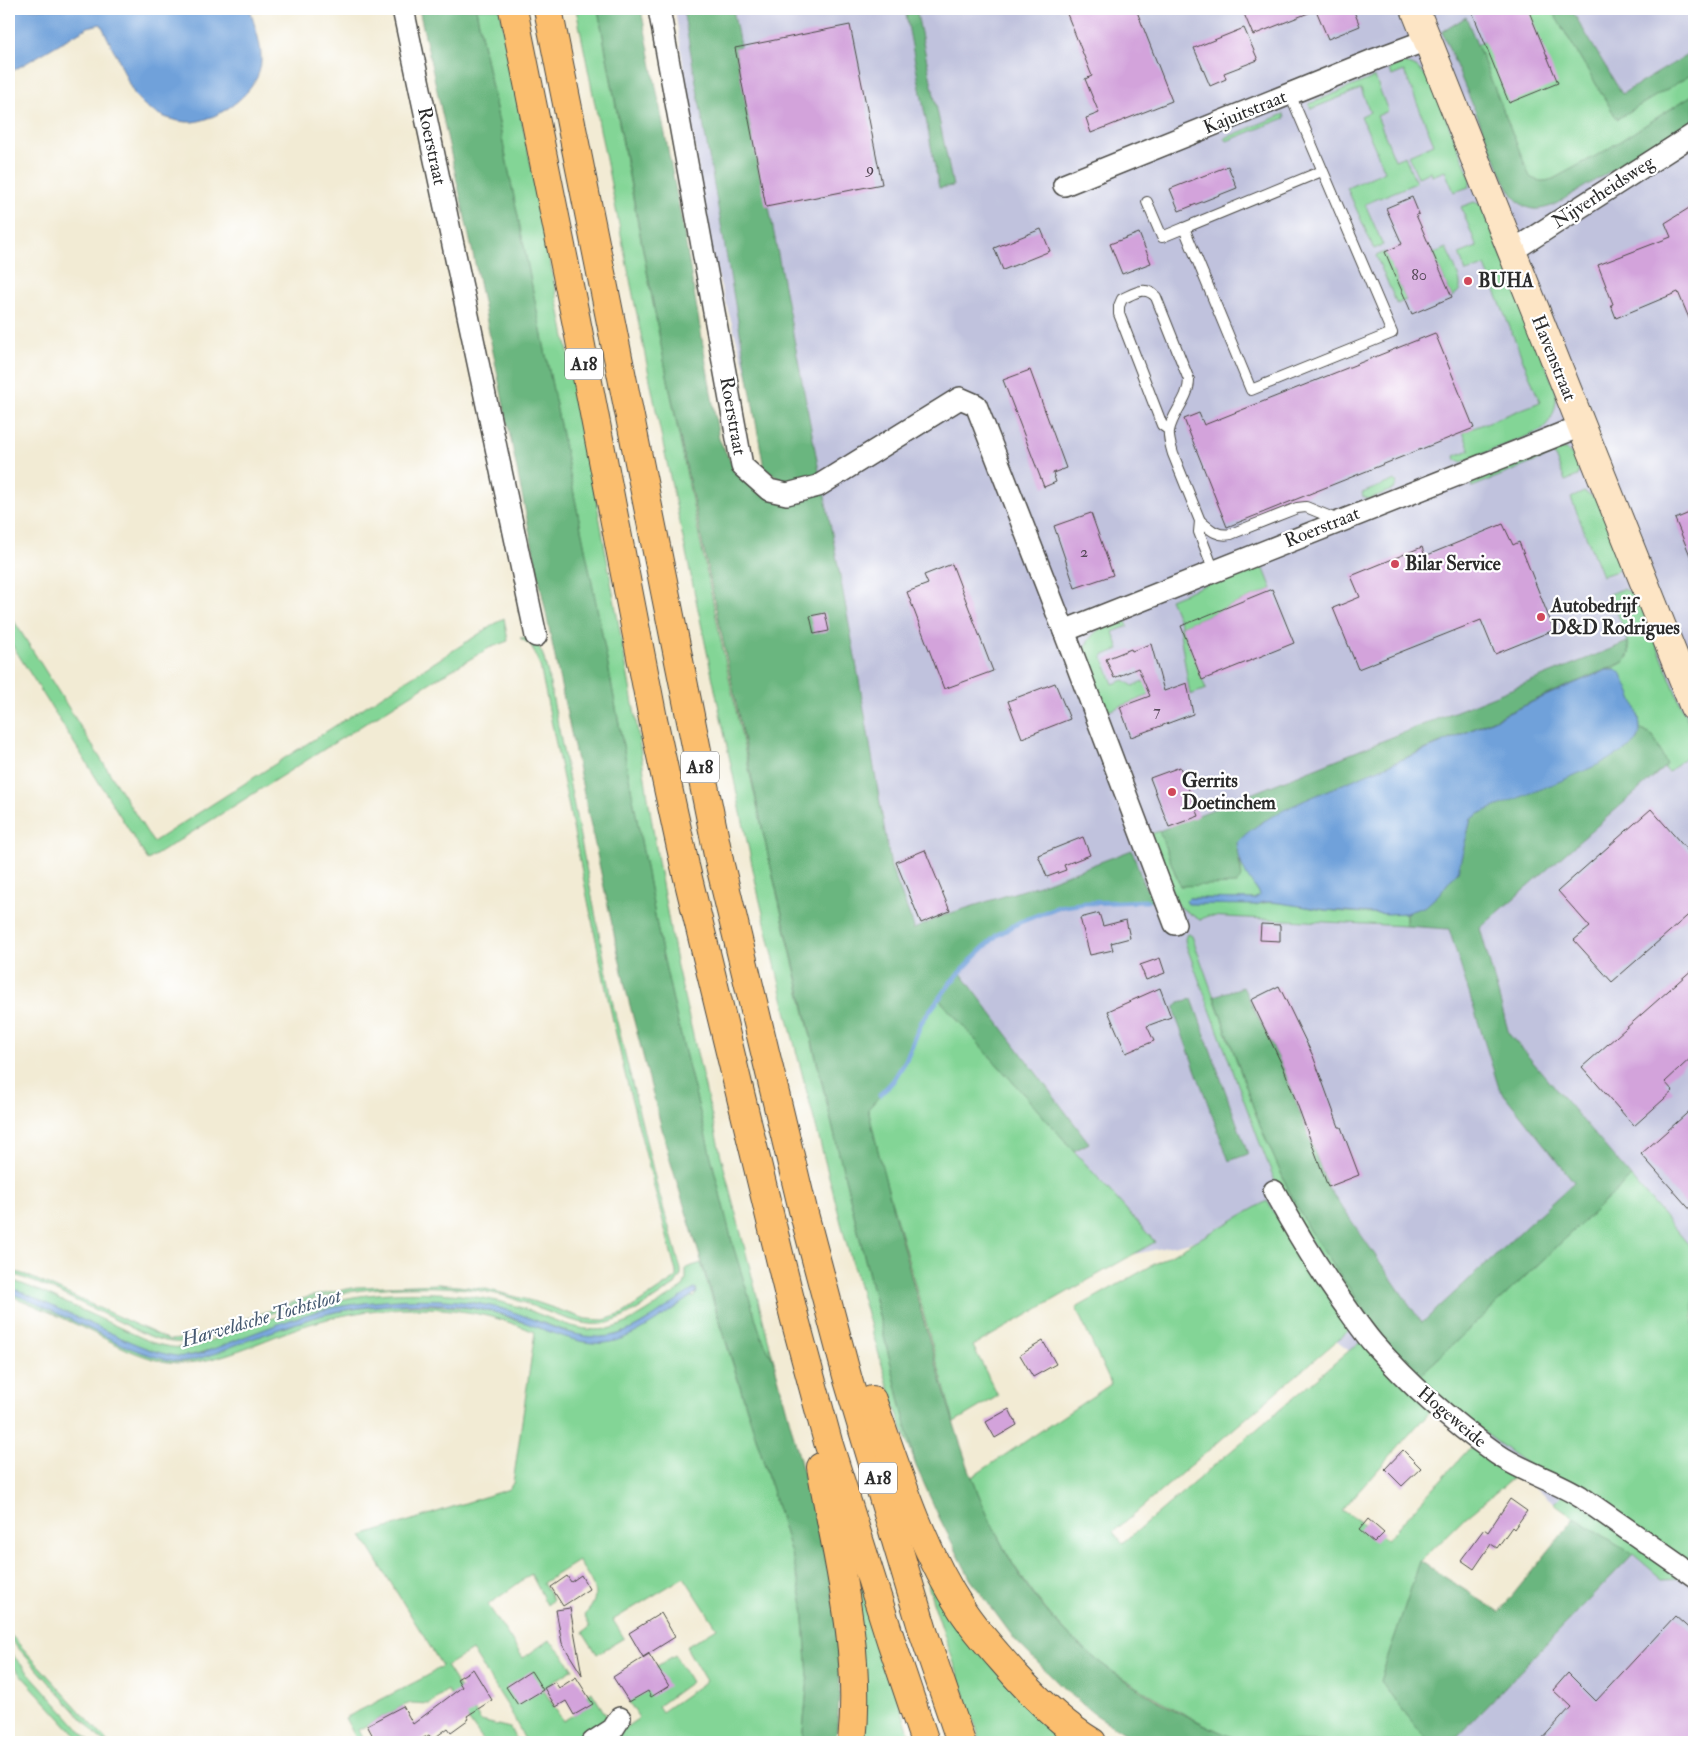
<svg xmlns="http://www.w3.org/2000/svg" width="1703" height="1751" font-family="'IM FELL Double Pica',serif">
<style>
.industrial{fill:#c0c2dd}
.green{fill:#83d596;stroke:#578060}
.forest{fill:#6ab67f;stroke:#4a7055}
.water{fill:#6fa1da;stroke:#4d6682}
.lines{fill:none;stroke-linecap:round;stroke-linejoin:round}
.stream{stroke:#6fa1da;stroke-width:5}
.building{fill:#d3a3db}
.lane-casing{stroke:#494844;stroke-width:12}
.street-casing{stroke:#494844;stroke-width:24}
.secondary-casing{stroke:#494844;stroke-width:30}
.highway-casing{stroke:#494844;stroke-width:30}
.lane{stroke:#fff;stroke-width:10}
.street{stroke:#fff;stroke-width:21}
.secondary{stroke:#fde5c5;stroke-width:28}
.highway{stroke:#fbbe6e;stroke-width:28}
.poi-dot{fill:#d1495b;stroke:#fff;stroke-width:2}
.labels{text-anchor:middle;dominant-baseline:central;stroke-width:4.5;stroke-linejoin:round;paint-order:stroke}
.number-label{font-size:16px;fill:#554957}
.shield{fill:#fff;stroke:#6b6b6b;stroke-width:1}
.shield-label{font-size:18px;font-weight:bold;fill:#2b2b2b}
.street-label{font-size:19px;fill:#2b2b2b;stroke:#fff}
.poi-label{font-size:19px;font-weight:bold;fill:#2b2b2b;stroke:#fff;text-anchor:start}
.water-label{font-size:20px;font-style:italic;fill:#465a71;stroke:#fff}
</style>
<rect width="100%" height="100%" fill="#fff"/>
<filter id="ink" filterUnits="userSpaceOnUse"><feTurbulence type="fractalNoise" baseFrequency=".02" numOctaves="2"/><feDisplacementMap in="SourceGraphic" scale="10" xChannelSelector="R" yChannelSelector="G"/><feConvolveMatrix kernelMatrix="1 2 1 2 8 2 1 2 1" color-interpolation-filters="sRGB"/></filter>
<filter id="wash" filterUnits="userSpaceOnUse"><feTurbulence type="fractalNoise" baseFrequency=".0096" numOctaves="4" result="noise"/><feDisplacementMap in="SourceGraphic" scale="20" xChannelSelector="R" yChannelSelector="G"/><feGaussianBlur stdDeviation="1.12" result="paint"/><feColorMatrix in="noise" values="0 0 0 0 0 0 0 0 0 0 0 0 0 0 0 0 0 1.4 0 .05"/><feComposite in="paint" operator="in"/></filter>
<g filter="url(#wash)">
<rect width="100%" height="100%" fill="#f2ebd4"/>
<polygon class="industrial" points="675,9 1694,9 1694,1742 1452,1742 1629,1558 1336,1341 1255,1228 1135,1254 921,966 709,246"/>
<g class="green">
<polygon points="476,9 500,9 587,448 635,715 659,867 676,962 720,1152 774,1362 761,1336 733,1246 679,1028 661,947 599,618"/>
<path d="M576 9H598C649 289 703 569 766 846 813 1053 865 1259 916 1466L892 1399 846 1242 791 1031 758 893 658 420Z"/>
<path d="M1537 9H1551L1617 119 1694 73V94L1603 152 1553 179C1544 182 1539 182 1530 178L1477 45Z"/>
<polygon points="1405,63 1416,67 1430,79 1471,179 1469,187 1454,192 1445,171 1432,176 1431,172 1418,177 1408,155 1434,144 1404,71 1392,76 1389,71 1392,64"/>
<polygon points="1375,77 1388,111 1377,116 1395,160 1405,156 1416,183 1365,204 1383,245 1374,249 1347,188 1385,171 1361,116 1370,112 1361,89 1311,109 1309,104"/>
<polygon points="1284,114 1285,118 1227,141 1225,138"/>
<path d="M1474 202 1481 205 1556 391C1557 408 1553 420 1540 431L1462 462 1456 460 1455 456 1470 450 1463 432 1540 402 1485 266 1466 272 1459 254 1477 247 1461 207Z"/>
<path d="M1446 248C1450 257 1462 279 1460 288 1459 292 1456 294 1452 297L1433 254Z"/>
<polygon points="1385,252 1406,300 1397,304 1376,256"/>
<polygon points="1550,448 1566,450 1580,460 1578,476 1565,481 1554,454 1472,487 1471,484 1474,478"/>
<polygon points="1395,480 1397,483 1394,489 1369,499 1363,497 1362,493"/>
<polygon points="1584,492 1600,500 1622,556 1617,571 1602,576 1571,498"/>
<polygon points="1255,565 1264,569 1272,589 1181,626 1206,689 1190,695 1179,627 1181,625 1170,599"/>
<path d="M1623 589 1637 595 1682 708 1694 734V743L1692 751 1669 772 1664 768 1667 765 1653 736 1640 729 1639 718 1616 670H1607C1614 667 1627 663 1629 654 1632 643 1614 606 1609 594Z"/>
<polygon points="9,613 153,842 504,618 508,641 489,648 431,682 148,860 9,640"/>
<path d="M1124 618 1128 626 1113 632 1119 649 1102 656 1113 684 1124 680 1133 686 1159 676 1163 690 1103 713 1083 658C1087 632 1101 627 1124 618Z"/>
<path d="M531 636 534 637 543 655 548 674 614 1009 657 1186 681 1269V1275L675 1285C656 1297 623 1322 602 1324 577 1328 528 1302 501 1295 469 1287 435 1286 403 1287 365 1288 327 1294 291 1306 262 1316 201 1346 172 1342 154 1340 136 1330 120 1322 84 1305 47 1285 9 1273V1270L26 1275 170 1340 193 1338 308 1297 357 1287 439 1284 486 1289 536 1302 586 1319 604 1320 622 1314 676 1278V1272L624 1070 606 989 540 666 531 645 520 638Z"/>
<path d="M1159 831 1180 886 1242 877 1240 860 1260 896 1254 899 1189 898 1256 905C1273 898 1305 908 1325 910 1351 913 1379 914 1406 913V926L1207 916 1200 920 1178 906 1149 835Z"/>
<polygon points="1187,933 1192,936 1260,1126 1289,1191 1309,1230 1393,1351 1388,1355 1283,1201 1259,1141 1186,945 1185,939"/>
<polygon points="939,999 1155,1242 973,1346 998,1396 954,1422 882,1168 868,1109 893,1081 906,1060 922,1021"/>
<polygon points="1631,1177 1694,1251 1694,1567 1531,1467 1414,1381"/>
<path d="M1267 1201 1322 1287 1354 1326 1113 1532 1123 1543 1364 1338 1432 1409 1342 1510 1387 1539 1475 1442 1518 1474 1467 1516 1420 1562 1380 1681 1428 1742H1244C1208 1728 1175 1709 1142 1690 1122 1677 1100 1665 1083 1648 1031 1602 995 1541 972 1477L1111 1384 1076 1308Z"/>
<path d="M701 1263 763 1460 795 1567 803 1605 808 1677 802 1742H605L639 1718 629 1702 639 1677 675 1655 691 1682 658 1706 662 1712 706 1681 686 1647 717 1628 684 1577 613 1620 624 1638 597 1654 583 1632 590 1627 584 1615C605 1596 591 1580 578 1561L543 1583 553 1600 547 1605 531 1574 488 1605 523 1658 549 1640C559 1649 565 1657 573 1669L543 1689 563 1721 592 1704 587 1694 591 1691 609 1720 583 1742H526L510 1710 472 1650 446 1666 481 1721 510 1728 517 1742H484L447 1690 430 1704 411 1703 403 1706 358 1730 364 1742H358L345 1718 427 1676 442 1666 362 1536 509 1489 513 1483 535 1332C521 1327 507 1321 492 1317 426 1301 355 1307 292 1330 262 1341 215 1363 184 1363 147 1364 113 1342 81 1327 57 1315 34 1305 9 1295V1292L30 1300 117 1342 179 1361 325 1314 353 1309 387 1305H429L470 1308 494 1312 515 1320 604 1343 651 1323 692 1296 693 1298 697 1292 630 1330 615 1335 598 1338 580 1336 500 1308 469 1302 403 1300 366 1303 330 1308 295 1318 213 1349 192 1355 178 1357 159 1353 129 1342 9 1287V1279L40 1291 151 1342C169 1348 179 1349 198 1345 262 1322 323 1296 392 1293 433 1291 476 1294 516 1306 544 1314 576 1334 607 1329 630 1326 663 1300 683 1287L686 1279V1268Z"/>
<polygon points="1565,1492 1687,1578 1662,1579 1633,1554 1575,1518 1554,1503"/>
<polygon points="916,1540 1081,1742 981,1742 932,1599"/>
<polygon points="860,1578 912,1742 863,1742 854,1593"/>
<polygon points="9,1633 108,1742 103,1742 9,1638"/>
<polygon points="9,1651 80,1730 91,1742 82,1742 9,1662"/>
</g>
<g class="forest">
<polygon points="419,9 476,9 599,618 661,947 679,1028 733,1246 761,1336 774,1362 827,1562 835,1614 840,1687 836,1742 802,1742 808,1677 803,1605 795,1567 763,1460 670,1160 626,990 557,667 475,263"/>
<path d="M598 9H641L684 233 719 439 731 462 743 478 824 491 854 651 891 867 914 927 912 930 945 915 1042 884 1132 850 1143 883 1154 901C1098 901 1047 902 998 935 984 944 971 959 960 972L1089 1143 1074 1151 939 999 922 1021 906 1060 893 1081 868 1109C887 1190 909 1270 932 1350 960 1445 986 1546 1055 1621 1105 1676 1175 1714 1244 1742H1138L1093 1713 1063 1688 1016 1641 971 1580 940 1519 916 1466 836 1141 766 846 663 356Z"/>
<path d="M683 9H733L740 46 735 48 767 207H769L820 476C790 484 790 486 764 468Z"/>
<polygon points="905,9 916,9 953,186 939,188"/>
<polygon points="1551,9 1571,9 1622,94 1694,51 1694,73 1617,119"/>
<path d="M1466 17 1530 177C1539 182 1544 182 1553 179L1603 152 1694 94V121L1554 205C1527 216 1517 204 1505 182L1442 32Z"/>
<polygon points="1628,642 1629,654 1624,662 1557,690 1464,733 1306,800 1260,823 1237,850 1242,877 1236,884 1180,886 1159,831"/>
<polygon points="1640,729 1653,736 1667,765 1480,928 1509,1034 1631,1177 1414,1381 1309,1230 1289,1191 1260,1126 1214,996 1243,987 1284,1069 1328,1187 1422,1323 1574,1182 1499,1088 1449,929 1406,926 1406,913 1426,905 1438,895 1458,871 1471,819 1481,813 1638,740"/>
<polygon points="1192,999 1248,1154 1229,1161 1176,1017 1175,1007 1179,1002"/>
<polygon points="1575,1518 1633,1554 1452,1742 1428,1742 1380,1681 1420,1561 1499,1612"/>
</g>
<g class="water">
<path d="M9 9H250C254 25 262 44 261 61 261 90 220 120 192 122 176 123 155 115 143 104 130 93 125 73 118 58 112 47 106 35 101 24L88 27 9 73Z"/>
<path d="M1607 670H1616L1622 674C1628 690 1646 722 1638 739 1629 758 1506 802 1481 813L1471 819 1458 871 1438 895 1426 906 1406 913 1388 914 1326 910 1273 902H1264L1256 905 1188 904 1186 901 1189 898 1254 899 1259 896C1258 890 1254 887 1251 882 1243 871 1238 857 1237 843 1258 818 1308 799 1338 786 1380 768 1423 752 1465 733 1512 712 1558 689 1607 670Z"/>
<path d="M9 1287C23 1292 37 1299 50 1305 72 1315 94 1325 115 1335 135 1344 155 1353 176 1356 196 1359 225 1344 244 1337 279 1324 312 1310 349 1305 398 1298 450 1296 499 1308 535 1316 577 1345 615 1335 643 1328 671 1302 696 1288L697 1292C671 1310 636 1339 605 1343 575 1347 523 1319 493 1312 448 1301 398 1302 353 1309 315 1314 278 1330 241 1343 222 1350 198 1363 176 1361 149 1358 122 1345 98 1333 69 1319 39 1304 9 1292Z"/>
</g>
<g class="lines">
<polyline class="stream" points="880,1095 893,1081 906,1060 922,1021 952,981 974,957 997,935 1020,922 1058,907 1085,903 1147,901"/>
</g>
<g id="blocks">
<g class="building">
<polygon points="1065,9 1136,9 1172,101 1091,133 1086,118 1099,113 1085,79 1092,76"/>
<polygon points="1242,9 1353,9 1360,26 1328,39 1316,10 1253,35"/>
<polygon points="1471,9 1528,9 1558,83 1509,103"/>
<polygon points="850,25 882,184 766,207 735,48"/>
<polygon points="1244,28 1258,60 1224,73 1226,79 1210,86 1194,48"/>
<polygon points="1228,166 1237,188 1179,211 1170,189"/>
<polygon points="1412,197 1419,214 1416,215 1452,297 1412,314 1385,252 1402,244 1386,208"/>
<polygon points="1694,205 1694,330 1678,292 1616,318 1611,305 1613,304 1598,265 1671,237 1665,223"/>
<polygon points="1041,229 1050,251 1003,270 994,248"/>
<polygon points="1139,233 1151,263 1122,274 1110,244"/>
<polygon points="1435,333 1474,428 1227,527 1184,419 1199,413 1204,425"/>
<polygon points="1030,370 1066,468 1053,473 1056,482 1044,487 1003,380"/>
<polygon points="1694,511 1694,565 1675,519"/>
<polygon points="1091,513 1113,575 1075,588 1054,526"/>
<polygon points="1503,524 1513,545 1519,542 1554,630 1495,654 1481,620 1358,669 1333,608 1360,597 1351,576 1422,547 1425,556"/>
<polygon points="952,564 993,671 944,689 907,592 928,584 924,575"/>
<polygon points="1272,589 1294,643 1202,680 1181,626"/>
<polygon points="825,613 829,631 814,634 810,616"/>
<polygon points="1151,644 1164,691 1187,683 1193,714 1131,737 1120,707 1150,696 1138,668 1114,678 1106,659 1131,649 1132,651"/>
<polygon points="1055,683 1070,719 1022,738 1008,701"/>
<polygon points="1180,767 1199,816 1169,827 1150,778"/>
<polygon points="1651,809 1694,858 1694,910 1612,982 1574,940 1590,927 1558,891"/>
<polygon points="1083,837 1090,855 1064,865 1066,870 1047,877 1038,855"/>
<polygon points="925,850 950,911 921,923 896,862"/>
<polygon points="1099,913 1103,926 1126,920 1130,938 1111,943 1113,950 1090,955 1080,918"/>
<polygon points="1261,924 1280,925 1280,941 1260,940"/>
<polygon points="1160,958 1165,973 1146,980 1140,965"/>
<polygon points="1694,968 1694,1055 1665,1082 1673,1091 1634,1126 1582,1067"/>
<polygon points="1279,986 1313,1056 1339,1127 1341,1127 1359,1175 1328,1187 1284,1069 1251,1000"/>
<polygon points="1160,988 1171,1017 1147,1026 1154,1041 1126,1053 1108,1011"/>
<polygon points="1694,1107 1694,1214 1641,1154"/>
<polygon points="1043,1341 1056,1364 1033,1377 1020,1355"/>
<polygon points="1009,1409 1017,1425 995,1438 986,1422"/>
<polygon points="1403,1450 1421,1468 1402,1486 1385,1469"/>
<polygon points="1510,1499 1527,1511 1514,1529 1512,1527 1497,1548 1491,1544 1474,1569 1461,1560 1484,1529 1488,1532"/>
<polygon points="1368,1519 1384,1533 1374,1543 1359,1530"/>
<polygon points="581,1575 589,1589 563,1606 551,1587 567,1576 571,1582"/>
<polygon points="570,1608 582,1675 562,1643 556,1610"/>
<polygon points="661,1613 675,1637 643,1657 629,1633"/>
<polygon points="1675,1616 1694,1633 1694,1742 1539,1742 1571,1707 1553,1690 1568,1673 1596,1701"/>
<polygon points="649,1654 669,1686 651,1697 648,1691 629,1702 613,1677"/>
<polygon points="473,1669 492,1700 467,1716 469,1719 451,1732 448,1728 433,1739 429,1735 416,1742 376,1742 367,1725 403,1706 413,1724 462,1687 457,1679"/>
<polygon points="531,1671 543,1690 518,1705 506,1687"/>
<polygon points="576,1677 593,1704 574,1715 566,1701 556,1707 544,1688 555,1682 559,1688"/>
</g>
</g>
</g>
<g filter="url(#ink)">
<use href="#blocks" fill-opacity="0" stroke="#494844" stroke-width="1"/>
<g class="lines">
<g class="lane-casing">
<g id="lane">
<polyline points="1290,94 1392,333 1251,390 1184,228 1322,171"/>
<polyline points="1147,202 1162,237 1184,228"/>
<path d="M1169 430 1162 425 1119 314V306L1122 299C1135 293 1145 285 1156 297L1189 380C1189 399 1172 413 1169 431 1168 438 1171 447 1173 454L1200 521 1199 532 1214 571"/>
<path d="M1200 521C1210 529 1217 537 1231 534L1297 508 1306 507 1338 520"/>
</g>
</g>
<g class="street-casing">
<g id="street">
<polyline points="403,9 536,636"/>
<polyline points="659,9 742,466 769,490 787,494 818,486 960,398 976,405 1064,631 1175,924"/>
<polyline points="1064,185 1376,59 1427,40"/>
<polyline points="1512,251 1694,134"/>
<polyline points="1064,631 1581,426"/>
<path d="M1274 1191C1294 1228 1315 1263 1339 1297 1350 1312 1361 1329 1373 1343 1408 1383 1453 1423 1497 1454 1523 1472 1554 1480 1581 1497L1694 1576"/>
<polyline points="593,1742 613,1729 620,1718"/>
</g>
</g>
<g class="secondary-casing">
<polyline id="secondary" points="1415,9 1694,707"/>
</g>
<g class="highway-casing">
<g id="highway">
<polyline points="513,9 576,320 653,719 685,866 794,1316 828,1442 891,1641 925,1742"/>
<polyline points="548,9 720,865 803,1210 848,1380 923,1631 961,1742"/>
<path d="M872 1400C898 1471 920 1546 962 1610 977 1633 997 1654 1015 1675 1038 1700 1063 1725 1092 1742"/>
<path d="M821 1467C837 1558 862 1649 852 1742"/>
</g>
</g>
<use href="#lane" class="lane"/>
<use href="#street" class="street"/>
<use href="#secondary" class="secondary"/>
<use href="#highway" class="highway"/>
</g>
</g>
<g class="poi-dot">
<circle cx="1468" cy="281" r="5"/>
<circle cx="1395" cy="564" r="5"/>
<circle cx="1541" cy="617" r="5"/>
<circle cx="1172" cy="792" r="5"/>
</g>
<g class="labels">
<g class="number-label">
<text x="870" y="169">9</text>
<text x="1419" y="275">80</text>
<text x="1084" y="552">2</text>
<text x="1157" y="711">7</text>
</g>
<g class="shield">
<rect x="565" y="348.5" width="38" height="31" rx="4"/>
<rect x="681" y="751.5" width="38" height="31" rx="4"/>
<rect x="859" y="1462.5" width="38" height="31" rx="4"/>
</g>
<g class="shield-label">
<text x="584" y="364">A18</text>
<text x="700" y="767">A18</text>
<text x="878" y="1478">A18</text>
</g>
<g class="street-label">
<text transform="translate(1245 112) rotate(-22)">Kajuitstraat</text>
<text transform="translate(432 146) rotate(78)">Roerstraat</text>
<text transform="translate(1603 192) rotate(-33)">Nijverheidsweg</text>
<text transform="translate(1554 358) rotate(68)">Havenstraat</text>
<text transform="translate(733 416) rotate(80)">Roerstraat</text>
<text transform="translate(1322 527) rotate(-22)">Roerstraat</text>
<text transform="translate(1452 1417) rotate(40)">Hogeweide</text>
</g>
<g class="poi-label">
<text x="1478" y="281">BUHA</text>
<text x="1405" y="564">Bilar Service</text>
<text x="1551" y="606">Autobedrijf<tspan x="1551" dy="22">D&amp;D Rodrigues</tspan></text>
<text x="1182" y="781">Gerrits<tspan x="1182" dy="22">Doetinchem</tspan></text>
</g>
<g class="water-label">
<text transform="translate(261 1318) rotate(-16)">Harveldsche Tochtsloot</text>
</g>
</g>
<rect width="1703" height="1751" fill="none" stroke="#fff" stroke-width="30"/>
</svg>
